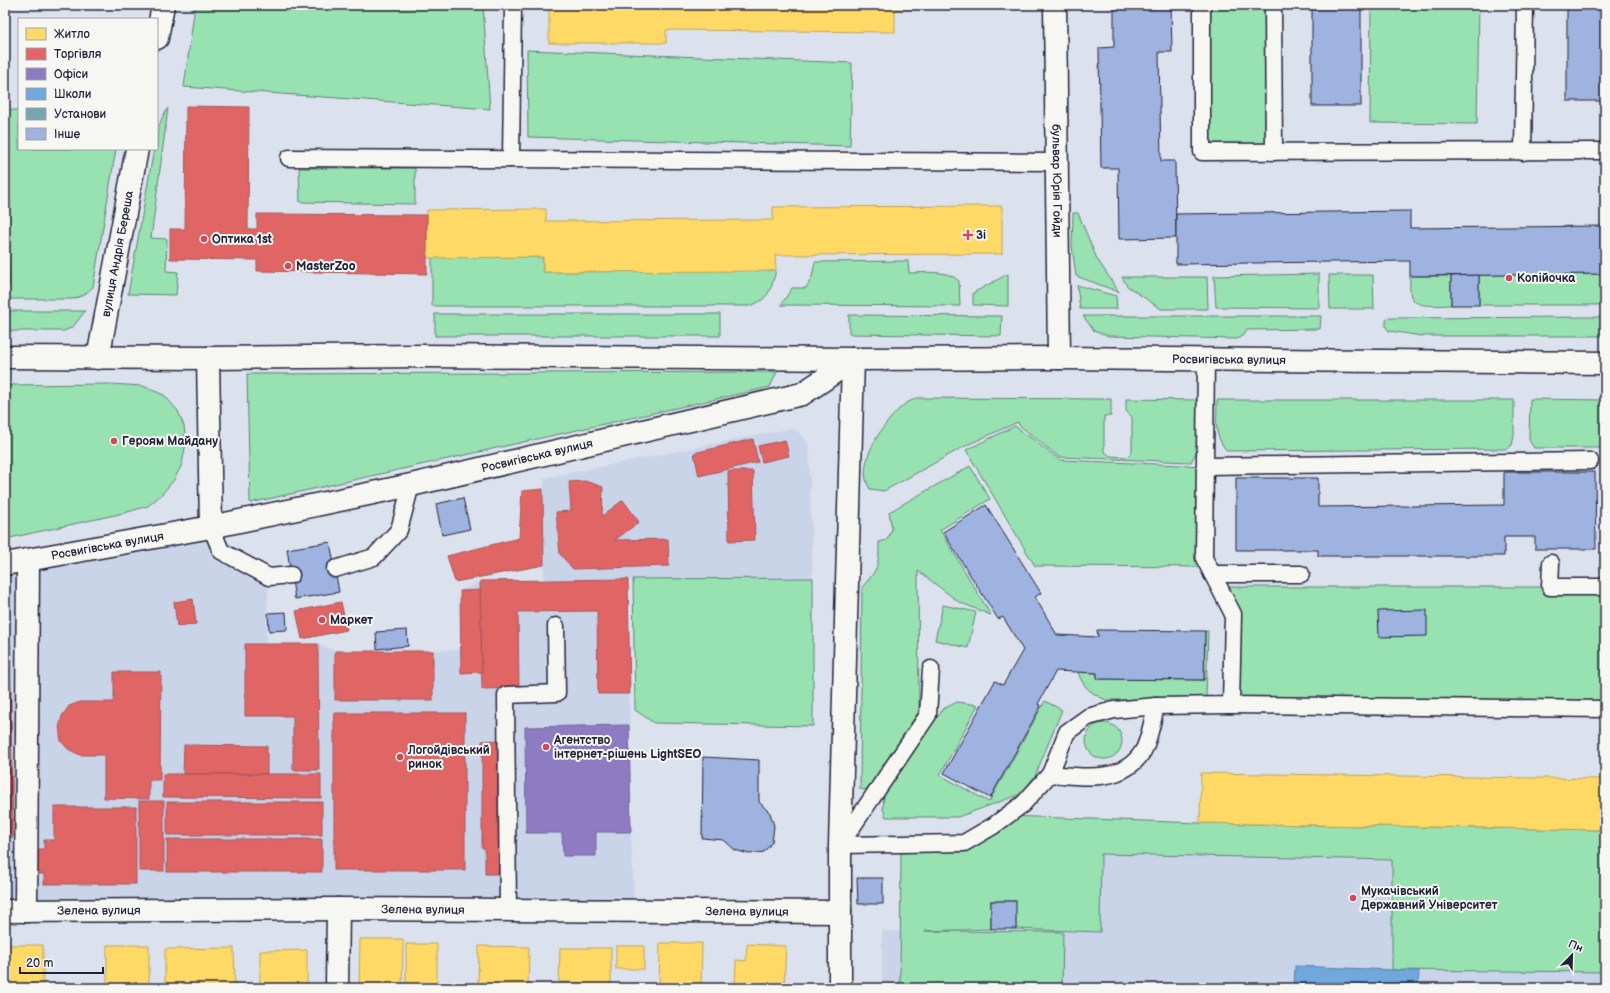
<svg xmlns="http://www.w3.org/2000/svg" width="1610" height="993" font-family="'Balsamiq Sans',sans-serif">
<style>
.built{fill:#cad4e9}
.green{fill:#98e1b1;stroke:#5d8276}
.homes{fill:#ffd966;stroke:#bda259}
.shops{fill:#e06666;stroke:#a75259}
.offices{fill:#8e7cc3;stroke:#6e619a}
.schools{fill:#6fa8dc;stroke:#5880ac}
.public{fill:#76a5af;stroke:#5d7e8c}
.building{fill:#9fb3e1;stroke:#22223b}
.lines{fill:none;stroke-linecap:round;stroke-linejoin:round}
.lane-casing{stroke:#22223b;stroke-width:19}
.street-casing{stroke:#22223b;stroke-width:25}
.secondary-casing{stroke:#22223b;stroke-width:25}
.lane{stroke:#f6f6f2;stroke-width:16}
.street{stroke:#f6f6f2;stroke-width:22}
.secondary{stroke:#f6f6f2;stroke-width:22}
.poi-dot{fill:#d1495b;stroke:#f6f6f2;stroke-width:1.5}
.labels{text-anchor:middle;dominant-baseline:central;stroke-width:4;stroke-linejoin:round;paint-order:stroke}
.street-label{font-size:12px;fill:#22223b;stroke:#f6f6f2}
.poi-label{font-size:12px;font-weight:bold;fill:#22223b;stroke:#f6f6f2;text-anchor:start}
</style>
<rect width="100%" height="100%" fill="#dce2ed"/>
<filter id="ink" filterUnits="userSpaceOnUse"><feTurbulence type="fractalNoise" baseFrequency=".025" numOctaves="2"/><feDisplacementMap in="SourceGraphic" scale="8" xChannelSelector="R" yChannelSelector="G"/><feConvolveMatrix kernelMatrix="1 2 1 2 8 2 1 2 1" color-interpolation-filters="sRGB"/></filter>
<g filter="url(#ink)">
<g class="built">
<polygon points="788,429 796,430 803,436 809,446 813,578 628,580 631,832 635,911 5,912 5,564 211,527 222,551 269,577 266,644 318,644 335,651 460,650 460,591 480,581 544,580 544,478"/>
<polygon points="1101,854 1605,865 1605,988 882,988 882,931 1100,932"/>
</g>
<g class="green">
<polygon points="195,5 483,5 490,109 184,87"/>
<polygon points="1202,5 1273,5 1274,152 1202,152"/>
<polygon points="1371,5 1479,5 1477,124 1370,123"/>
<polygon points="527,50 852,63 850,146 528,137"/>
<path d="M168 108 151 238 167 239 166 271 178 272 176 295 128 294 154 149H157C157 132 158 122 168 108Z"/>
<polygon points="5,110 19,110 19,149 116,149 93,287 84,295 73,299 11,299 5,296 5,285 9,284"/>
<polygon points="299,168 415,168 415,204 300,202"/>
<polygon points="1073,213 1078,213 1097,259 1119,292 1076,276 1072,246"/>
<path d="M432 257H543V272L776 270C771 290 769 300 749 306H432Z"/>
<path d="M908 261 909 273C925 273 947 269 959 281L960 306 781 305 792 288H806L812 277 815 262Z"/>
<polygon points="1008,274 1008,306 973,305 973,293"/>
<polygon points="1319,274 1319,308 1216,307 1214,276"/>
<polygon points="1605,274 1605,305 1479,305 1479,275"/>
<polygon points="1329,275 1373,275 1374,309 1330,309"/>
<path d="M1410 276H1451V305C1441 305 1414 309 1411 296 1409 290 1410 283 1410 276Z"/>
<polygon points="1122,277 1207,277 1208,309 1161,309 1127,286"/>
<polygon points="1077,285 1116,296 1117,309 1080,309"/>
<polygon points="5,311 85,311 73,327 64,331 5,331"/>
<rect x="435" y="314" width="285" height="22"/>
<polygon points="849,315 1002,316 1001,336 849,334"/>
<polygon points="1083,316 1321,316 1320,329 1247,330 1245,334 1237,339 1108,336 1094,331"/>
<polygon points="1605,317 1605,336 1422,336 1389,331 1386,327 1386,320 1389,318"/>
<polygon points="777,372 770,387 250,503 247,374"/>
<polygon points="110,384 143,386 164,395 178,411 184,426 186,443 182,464 174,480 161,495 148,506 124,513 5,539 5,385"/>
<path d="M916 398 1111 399V416H1104V451L1110 456 1127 457 1132 452V417L1126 411V399L1197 400V451L1191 462 1059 457 1019 425 1018 422 967 445 884 491 870 489C853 464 885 420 905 404 908 402 913 400 916 398Z"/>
<polygon points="1530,399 1605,400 1605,448 1534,448 1529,440"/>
<path d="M1217 400H1514V436L1512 445 1507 449 1227 451C1213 435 1217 420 1217 400Z"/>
<polygon points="1015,426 1060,460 1205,466 1209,567 1035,566 966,450"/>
<path d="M970 466 990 499 940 530 991 615 959 602 918 571 919 711 873 781 865 790 860 789 862 587C878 570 879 565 879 542L887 540 892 529 889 512Z"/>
<polygon points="813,578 813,726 654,723 635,710 633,579"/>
<polygon points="1220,587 1602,587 1604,709 1231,705 1233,614"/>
<polygon points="943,605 976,612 968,648 935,640"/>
<path d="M1205 631H1208L1206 700H1106C1091 693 1083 688 1078 672L1097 673V679L1204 680Z"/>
<polygon points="1045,701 1062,710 1035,776 1021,794 958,817 886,817 883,809 884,793 943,709 957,702 978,705 940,775 989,802"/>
<circle cx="1104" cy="741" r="18"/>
<polygon points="1007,816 1200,823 1605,830 1605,972 1392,970 1392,860 1101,854 1100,932 1016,929 1015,901 991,901 991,929 925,931 1063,932 1062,988 900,988 901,844 964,843"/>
</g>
<g class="homes">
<polygon points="549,5 952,5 952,9 895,9 895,32 666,30 666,43 549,43"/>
<polygon points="1002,206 1002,254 775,255 776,270 768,271 543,272 543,257 427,258 427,210 546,209 546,221 773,220 773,207"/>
<polygon points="1201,773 1605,779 1605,830 1200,823"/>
<polygon points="360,939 403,939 402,988 359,988"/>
<polygon points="660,943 702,943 701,988 659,988"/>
<rect x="406" y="944" width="31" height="44"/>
<polygon points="747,944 786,946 784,986 735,984 736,960 746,961"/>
<polygon points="5,945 43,945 43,984 22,983 22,988 8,988 8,983 5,983"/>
<polygon points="107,945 149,945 149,988 116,988 116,986 107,986"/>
<polygon points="479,946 529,947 528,986 478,984"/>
<rect x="616" y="946" width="28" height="23"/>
<polygon points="234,948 235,988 165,988 165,949"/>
<polygon points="560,948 611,948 611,988 582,988 582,983 559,982"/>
<polygon points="307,950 307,988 260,988 260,951"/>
</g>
<g class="shops">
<polygon points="186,106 249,107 248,229 257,229 257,214 427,215 427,274 257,271 257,260 170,259 170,229 185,229"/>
<polygon points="753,439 758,462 699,476 694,453"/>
<polygon points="785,440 789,456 762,462 758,446"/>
<polygon points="728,471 753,471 755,540 729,541"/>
<polygon points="585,481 603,487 602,516 623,500 639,522 615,540 668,539 669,566 573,569 560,554 556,512 571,511 569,482"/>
<polygon points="543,489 544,565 455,582 447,556 519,538 522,491"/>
<polygon points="628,579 630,694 598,694 597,611 518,612 519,688 482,689 480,581"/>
<polygon points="480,590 482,672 461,673 460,591"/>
<polygon points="193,599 196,624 177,626 174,602"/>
<polygon points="341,602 347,630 302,639 296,611"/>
<polygon points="5,642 10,642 13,837 5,838"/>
<polygon points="245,644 318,644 319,770 293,770 293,716 245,716"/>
<rect x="335" y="651" width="98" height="49"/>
<polygon points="114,672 161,672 160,780 149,780 149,799 104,798 104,755 80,755 68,749 61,741 59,728 62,716 69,706 80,702 114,702"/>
<rect x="334" y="713" width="131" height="157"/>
<polygon points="499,740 499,874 485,874 485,848 482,848 482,741"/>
<polygon points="184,745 267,746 267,774 183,774"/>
<polygon points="163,774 321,774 321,798 163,797"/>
<rect x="139" y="801" width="25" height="70"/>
<rect x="167" y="802" width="155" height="33"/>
<polygon points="54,807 136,807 136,884 44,884 44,874 37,874 37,849 44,849 44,840 54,840"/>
<rect x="167" y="839" width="155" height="33"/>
</g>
<polygon class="offices" points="629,725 631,832 596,832 596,856 563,856 562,833 526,833 525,727"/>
<polygon class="schools" points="1295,966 1419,971 1418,988 1294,988"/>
<polygon class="public" points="5,143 9,285 5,285"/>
<g class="building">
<polygon points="1114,5 1171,5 1172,52 1159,52 1161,161 1175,161 1176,238 1119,239 1118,168 1101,168 1099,48 1114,47"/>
<rect x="1312" y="5" width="49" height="101"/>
<rect x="1567" y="5" width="38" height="96"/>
<polygon points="1410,211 1410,228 1605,226 1605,274 1410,276 1410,261 1176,264 1176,214"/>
<polygon points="1479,275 1479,305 1451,305 1451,276"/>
<polygon points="1504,472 1595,472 1596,549 1535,549 1535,537 1504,537 1504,556 1318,556 1318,550 1236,550 1236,478 1318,478 1318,507 1504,505"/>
<polygon points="463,498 470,529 442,535 436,504"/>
<polygon points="986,505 1041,593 1035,597 1057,635 1098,637 1097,630 1205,631 1204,680 1097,679 1097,673 1056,671 1038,704 1041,706 990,798 944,773 995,681 1003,685 1023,650 1003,617 998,619 943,532"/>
<polygon points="330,542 339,592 295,599 287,549"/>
<polygon points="1427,610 1427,636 1379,637 1378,611"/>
<polygon points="286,612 287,630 269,631 268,613"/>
<polygon points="407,630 408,646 377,649 376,632"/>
<polygon points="703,757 759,760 759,802 770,813 774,826 772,842 764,852 749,854 735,850 724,840 702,838"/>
<polygon points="857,878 883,878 883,904 858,904"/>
<rect x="991" y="901" width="25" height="28"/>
</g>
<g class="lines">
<g class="lane-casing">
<g id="lane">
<polyline points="1202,5 1202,152 1605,151"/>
<polyline points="1273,5 1274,152"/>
<polyline points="1523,152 1525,5"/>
<polyline points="289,158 1056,162"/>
<polyline points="511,159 513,5"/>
<polyline points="1205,466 1590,461"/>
<polyline points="211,527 221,551 269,577 291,575"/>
<polyline points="1551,563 1550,587 1602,587 1605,585"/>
<polyline points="335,569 374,557 399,530 411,485"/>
<polyline points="1212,574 1301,574"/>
<polyline points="1231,705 1605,709"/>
<polyline points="1050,774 1067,732 1088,717 1114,710 1156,706"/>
<path d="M840 845 964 843 993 826 1023 804 1050 774C1083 777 1123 784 1143 751 1149 741 1153 718 1156 706L1231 705 1233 614 1204 558 1206 359"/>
<polyline points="840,845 928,715 931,669"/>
<polyline points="508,910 506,695 557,693 556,626"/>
</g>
</g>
<g class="street-casing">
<g id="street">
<path id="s1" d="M1055 5 1059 358"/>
<polyline points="157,38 163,5"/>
<path id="s2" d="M98 358 137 149"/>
<path id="s3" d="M5 911 338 909 840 912"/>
<polyline points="26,911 28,560"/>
<polyline points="337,988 338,909"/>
<polyline points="840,988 840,845 853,359"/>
</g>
</g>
<g class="secondary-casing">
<g id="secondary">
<path id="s4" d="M5 357 208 358 424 356 853 359 1059 358 1605 363"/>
<polyline points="208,358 211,527"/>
<path id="s5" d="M5 564 211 527 411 485 802 394 826 378 853 359"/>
</g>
</g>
<use href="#lane" class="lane"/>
<use href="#street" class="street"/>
<use href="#secondary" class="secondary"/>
</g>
</g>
<g class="poi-dot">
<path d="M966 229h4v4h4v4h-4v4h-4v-4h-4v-4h4z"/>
<circle cx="204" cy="239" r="4"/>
<circle cx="288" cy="266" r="4"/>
<circle cx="1509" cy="278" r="4"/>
<circle cx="114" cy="441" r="4"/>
<circle cx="322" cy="620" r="4"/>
<circle cx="546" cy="747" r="4"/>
<circle cx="400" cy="757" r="4"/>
<circle cx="1353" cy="898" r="4"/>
</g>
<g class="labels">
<g class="street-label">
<text stroke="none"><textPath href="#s1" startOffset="176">бульвар Юрія Гойди</textPath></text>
<text stroke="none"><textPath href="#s2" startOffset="106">вулиця Андрія Береша</textPath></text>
<text stroke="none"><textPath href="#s4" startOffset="1224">Росвигівська вулиця</textPath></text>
<text stroke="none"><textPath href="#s5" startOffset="543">Росвигівська вулиця</textPath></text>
<text stroke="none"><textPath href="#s5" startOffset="104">Росвигівська вулиця</textPath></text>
<text stroke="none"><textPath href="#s3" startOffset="418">Зелена вулиця</textPath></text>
<text stroke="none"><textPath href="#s3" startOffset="94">Зелена вулиця</textPath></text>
<text stroke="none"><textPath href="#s3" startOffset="742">Зелена вулиця</textPath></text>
</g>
<g class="poi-label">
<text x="976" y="235">3і</text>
<text x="212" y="239">Оптика 1st</text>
<text x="296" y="266">MasterZoo</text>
<text x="1517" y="278">Копійочка</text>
<text x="122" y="441">Героям Майдану</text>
<text x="330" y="620">Маркет</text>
<text x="554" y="740">Агентство<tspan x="554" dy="14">інтернет-рішень LightSEO</tspan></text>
<text x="408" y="750">Логойдівський<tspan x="408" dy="14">ринок</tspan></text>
<text x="1361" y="891">Мукачівський<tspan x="1361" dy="14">Державний Університет</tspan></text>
</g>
</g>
<rect width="1610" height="993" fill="none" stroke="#f6f6f2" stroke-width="20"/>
<rect x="10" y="10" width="1590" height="973" fill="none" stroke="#22223b" stroke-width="1.5" filter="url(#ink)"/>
<rect x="18" y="18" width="140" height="132" fill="#f6f6f2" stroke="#a1a1a9"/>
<rect x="26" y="28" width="20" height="12" fill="#ffd966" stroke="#a1a1a9"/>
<text x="54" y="38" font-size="12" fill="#22223b">Житло</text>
<rect x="26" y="48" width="20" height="12" fill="#e06666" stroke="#a1a1a9"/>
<text x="54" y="58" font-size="12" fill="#22223b">Торгівля</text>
<rect x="26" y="68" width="20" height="12" fill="#8e7cc3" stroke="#a1a1a9"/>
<text x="54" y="78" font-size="12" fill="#22223b">Офіси</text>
<rect x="26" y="88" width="20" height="12" fill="#6fa8dc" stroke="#a1a1a9"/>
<text x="54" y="98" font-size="12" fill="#22223b">Школи</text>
<rect x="26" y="108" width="20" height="12" fill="#76a5af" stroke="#a1a1a9"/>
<text x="54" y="118" font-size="12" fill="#22223b">Установи</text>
<rect x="26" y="128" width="20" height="12" fill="#9fb3e1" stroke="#a1a1a9"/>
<text x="54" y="138" font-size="12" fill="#22223b">Інше</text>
<g transform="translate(1572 955) rotate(23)" stroke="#f6f6f2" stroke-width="3" paint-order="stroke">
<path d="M0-3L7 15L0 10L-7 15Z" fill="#22223b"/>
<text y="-6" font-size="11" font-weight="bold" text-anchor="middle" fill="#22223b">Пн</text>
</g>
<path d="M20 967v6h83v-6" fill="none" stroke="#22223b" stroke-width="2"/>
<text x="26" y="967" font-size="12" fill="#22223b" stroke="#f6f6f2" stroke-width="3" paint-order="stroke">20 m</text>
</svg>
